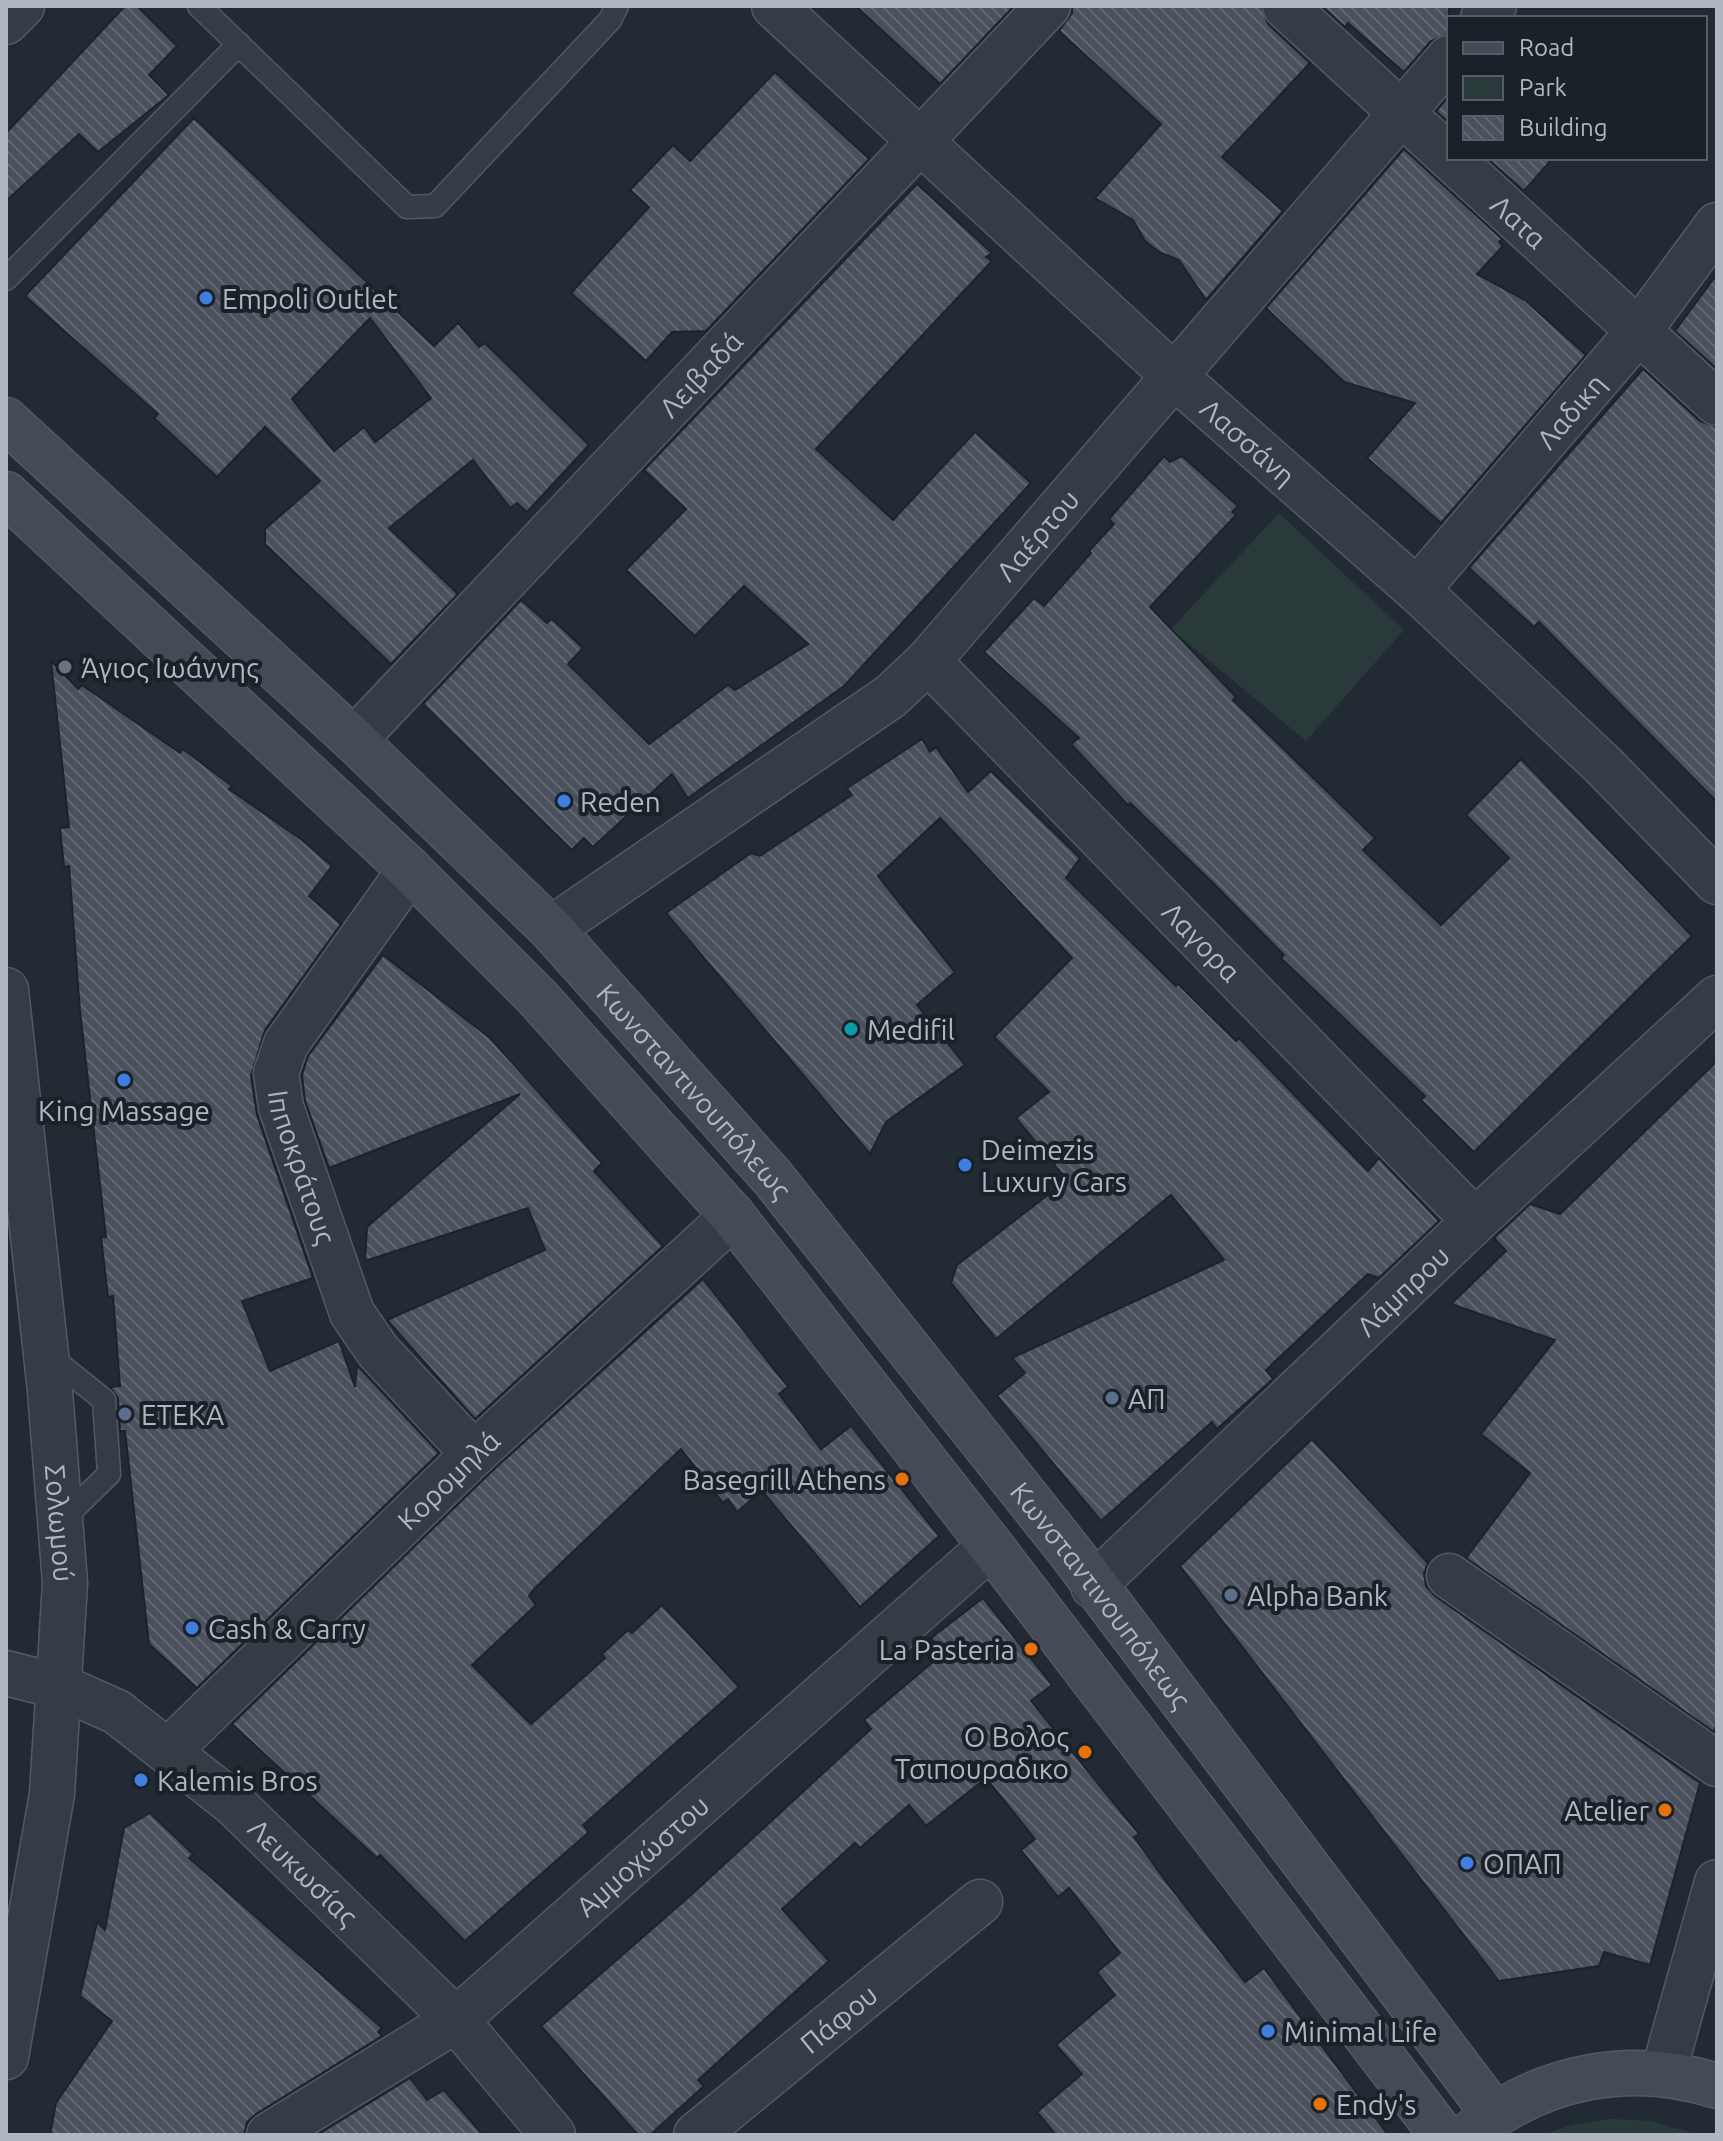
<svg xmlns="http://www.w3.org/2000/svg" width="1723" height="2141" font-family="Ubuntu,sans-serif">
<style>
.green{fill:#2a3a3a}
.building{fill:url(#building-back-hatch);stroke:#1d232b;stroke-width:2;fill-rule:evenodd}
.lines{fill:none;stroke-linecap:round;stroke-linejoin:round}
.service-casing{stroke:#535a62;stroke-width:25}
.minor-casing{stroke:#535a62;stroke-width:47}
.tertiary-casing{stroke:#535a62;stroke-width:47}
.secondary-casing{stroke:#535a62;stroke-width:47}
.service{stroke:#353c45;stroke-width:22}
.minor{stroke:#353c45;stroke-width:44}
.tertiary{stroke:#353c45;stroke-width:44}
.secondary{stroke:#444b57;stroke-width:44}
.shop-dot{fill:#3f7fe0;stroke:#1b2129;stroke-width:3}
.worship-dot{fill:#6b7280;stroke:#1b2129;stroke-width:3}
.culture-dot{fill:#0f9aa8;stroke:#1b2129;stroke-width:3}
.service-dot{fill:#5c6f8a;stroke:#1b2129;stroke-width:3}
.food-dot{fill:#e8710a;stroke:#1b2129;stroke-width:3}
.labels{text-anchor:middle;dominant-baseline:central;stroke-width:8;stroke-linejoin:round;paint-order:stroke}
.street-label{font-size:28px;fill:#b0b7c1;stroke:#1b2129}
.poi-label{font-size:28px;fill:#b0b7c1;stroke:#1b2129;text-anchor:start}
</style>
<defs>
<pattern id="building-back-hatch" width="6" height="6" patternUnits="userSpaceOnUse" patternTransform="scale(2)"><rect width="6" height="6" fill="#49515d"/><path d="M-1 5l2 2M0 0l6 6M5-1l2 2" fill="none" stroke="#616872"/></pattern>
</defs>
<rect width="100%" height="100%" fill="#222a34"/>
<g class="green">
<polygon points="1279,513 1404,630 1306,741 1171,629"/>
<polygon points="1611,2119 1651,2121 1700,2135 1543,2135 1571,2125"/>
</g>
<g class="building">
<polygon points="125,6 137,6 177,46 149,75 169,95 98,152 79,134 6,201 6,133"/>
<polygon points="856,6 1014,6 940,84"/>
<polygon points="1072,6 1261,6 1268,24 1310,63 1222,157 1283,211 1206,300 1179,260 1159,252 1145,241 1133,220 1095,198 1161,124 1059,31 1072,13"/>
<polygon points="1322,6 1449,6 1449,34 1431,41 1404,72 1348,23 1345,27"/>
<polygon points="775,72 869,159 706,331 672,332 646,361 571,293 649,207 630,190 673,145 690,161"/>
<polygon points="1449,96 1449,123 1436,111"/>
<path d="M194 118 434 346 458 323 479 347 485 343 589 445 527 512 517 503 510 508 473 460 389 528 458 594 391 664 265 544V529L320 481 265 427 217 477 154 418 158 414 25 296ZM370 318 431 398 375 442 364 427 334 451 292 399Z"/>
<polygon points="1404,149 1502,239 1499,242 1503,246 1477,274 1525,300 1586,355 1441,523 1367,458 1415,403 1344,382 1266,308"/>
<polygon points="1487,158 1553,158 1524,191"/>
<polygon points="917,184 992,253 986,257 992,261 816,449 893,520 975,432 1031,483 844,686 688,798 672,774 593,847 584,838 572,850 423,704 521,600 547,623 552,619 583,648 568,664 649,744 728,685 735,690 808,644 744,586 695,636 626,570 686,509 644,470"/>
<polygon points="1717,274 1717,369 1675,331"/>
<polygon points="1643,369 1700,421 1717,427 1717,802 1539,622 1534,627 1469,568"/>
<polygon points="1164,456 1170,462 1182,456 1238,506 1232,512 1236,515 1150,607 1236,697 1233,700 1375,838 1363,850 1441,925 1509,858 1466,815 1521,759 1692,936 1474,1152 1421,1100 1425,1096 1281,958 1284,955 1214,884 1130,803 1128,805 1071,744 1079,738 984,652 1034,598 1044,606 1091,553 1089,551 1114,524 1109,519"/>
<polygon points="51,661 78,689 82,685 180,753 183,749 232,786 229,789 302,840 332,866 309,896 341,924 265,1030 251,1076 257,1115 313,1278 242,1301 270,1371 339,1341 355,1387 357,1365 439,1453 197,1688 149,1644 125,1431 120,1431 118,1398 110,1387 120,1386 113,1296 108,1297 101,1237 106,1237 80,1011 69,866 64,867 60,828 69,827"/>
<polygon points="922,739 930,752 936,747 968,792 991,771 1080,858 1066,878 1176,986 1178,984 1236,1041 1239,1038 1368,1171 1379,1158 1439,1221 1379,1278 1368,1274 1266,1370 1273,1379 1217,1429 1212,1422 1101,1521 997,1396 1025,1373 1012,1358 1224,1260 1171,1195 996,1339 951,1283 957,1265 1067,1180 1016,1118 1049,1092 994,1037 1072,958 940,818 878,876 955,972 917,1005 965,1065 886,1122 870,1154 666,913 751,853 760,856 852,795 847,788"/>
<polygon points="383,955 490,1038 602,1163 594,1171 663,1246 475,1419 387,1320 545,1250 528,1208 365,1261 367,1227 520,1094 329,1168 305,1101 302,1075 308,1056"/>
<polygon points="1717,1061 1717,1722 1714,1732 1466,1558 1530,1473 1481,1434 1555,1340 1451,1304 1506,1251 1494,1238 1530,1204 1560,1214"/>
<polygon points="703,1279 788,1387 779,1394 821,1449 851,1426 939,1536 860,1607 762,1491 737,1512 728,1499 723,1503 681,1449 534,1589 529,1596 536,1605 472,1665 531,1724 605,1658 602,1654 628,1630 632,1633 662,1605 739,1687 583,1825 589,1832 465,1941 380,1855 377,1858 232,1724 491,1472"/>
<polygon points="1312,1439 1428,1563 1424,1573 1426,1586 1435,1596 1700,1783 1650,1965 1604,1952 1599,1966 1499,1981 1180,1566"/>
<polygon points="983,1598 1052,1685 1031,1701 1139,1834 1134,1837 1167,1883 1245,1982 1264,1968 1388,2135 1056,2135 1037,2112 1082,2074 1056,2045 1115,1995 1097,1972 1120,1953 1069,1888 1058,1897 1021,1850 1035,1839 986,1778 926,1826 909,1805 860,1848 855,1843 782,1909 829,1961 698,2080 704,2086 650,2135 638,2135 541,2026 691,1895 871,1729 864,1720 939,1657 936,1654 941,1650 931,1638"/>
<polygon points="150,1813 193,1854 189,1858 382,2028 378,2032 382,2036 256,2114 247,2122 244,2135 50,2135 56,2103 112,2021 80,1996 97,1922 105,1930 124,1828"/>
<polygon points="410,2078 427,2100 444,2090 483,2135 317,2135"/>
</g>
<g class="lines">
<g class="service-casing">
<g id="service">
<polyline points="199,6 407,207 435,206 610,20 617,6"/>
<polyline points="6,279 239,44"/>
<polyline points="48,1355 104,1400 109,1474 62,1520"/>
</g>
</g>
<g class="minor-casing">
<g id="minor">
<path id="s1" d="M774 6 1173 375 1417 590 1603 765 1717 882"/>
<path id="s2" d="M1285 6 1717 403"/>
<polyline points="1483,18 1494,6"/>
<polyline points="6,22 22,6"/>
<path id="s3" d="M1417 590 1638 332 1717 225"/>
<path id="s4" d="M928 661 1475 1221"/>
<path id="s5" d="M354 740 1048 6"/>
<path id="s6" d="M410 870 286 1044 276 1073 281 1107 352 1313 378 1351 474 1454"/>
<path id="s7" d="M551 929 891 696 928 661 1449 58"/>
<polyline points="1449,1576 1717,1764"/>
<path id="s8" d="M1093 1586 1475 1221 1717 998"/>
<path id="s9" d="M6 1673 61 1687 117 1712 233 1803 456 2020 553 2135"/>
<path id="s10" d="M168 1751 474 1454 733 1216"/>
<polyline points="1663,2074 1717,1882"/>
<path id="s11" d="M269 2135 456 2020 991 1546"/>
<path id="s12" d="M696 2135 980 1902"/>
</g>
</g>
<g class="tertiary-casing">
<g id="tertiary">
<path id="s13" d="M6 990 50 1391 65 1583 52 1794 6 2057"/>
</g>
</g>
<g class="secondary-casing">
<g id="secondary">
<path id="s14" d="M6 420 354 740 551 929 773 1178 1071 1553 1494 2114"/>
<polyline points="6,494 410,870 537,997 733,1216 991,1546 1442,2135"/>
<path d="M1472 2132C1541 2076 1631 2058 1717 2086"/>
</g>
</g>
<use href="#service" class="service"/>
<use href="#minor" class="minor"/>
<use href="#tertiary" class="tertiary"/>
<use href="#secondary" class="secondary"/>
</g>
<g class="shop-dot">
<circle cx="206" cy="298" r="8"/>
<circle cx="564" cy="801" r="8"/>
<circle cx="124" cy="1080" r="8"/>
<circle cx="965" cy="1165" r="8"/>
<circle cx="192" cy="1628" r="8"/>
<circle cx="141" cy="1780" r="8"/>
<circle cx="1467" cy="1863" r="8"/>
<circle cx="1268" cy="2031" r="8"/>
</g>
<circle class="worship-dot" cx="65" cy="667" r="8"/>
<circle class="culture-dot" cx="851" cy="1029" r="8"/>
<g class="service-dot">
<circle cx="1112" cy="1398" r="8"/>
<circle cx="125" cy="1414" r="8"/>
<circle cx="1231" cy="1595" r="8"/>
</g>
<g class="food-dot">
<circle cx="902" cy="1479" r="8"/>
<circle cx="1031" cy="1649" r="8"/>
<circle cx="1085" cy="1752" r="8"/>
<circle cx="1665" cy="1810" r="8"/>
<circle cx="1320" cy="2104" r="8"/>
</g>
<g class="labels">
<g class="street-label">
<text stroke="none"><textPath href="#s2" startOffset="318">Λατα</textPath></text>
<text stroke="none"><textPath href="#s5" startOffset="504">Λειβαδά</textPath></text>
<text stroke="none"><textPath href="#s3" startOffset="236">Λαδικη</textPath></text>
<text stroke="none"><textPath href="#s1" startOffset="644">Λασσάνη</textPath></text>
<text stroke="none"><textPath href="#s7" startOffset="630">Λαέρτου</textPath></text>
<text stroke="none"><textPath href="#s4" startOffset="392">Λαγορα</textPath></text>
<text stroke="none"><textPath href="#s14" startOffset="962">Κωνσταντινουπόλεως</textPath></text>
<text stroke="none"><textPath href="#s6" startOffset="342">Ιπποκράτους</textPath></text>
<text stroke="none"><textPath href="#s8" startOffset="428">Λάμπρου</textPath></text>
<text stroke="none"><textPath href="#s10" startOffset="390">Κορομηλά</textPath></text>
<text stroke="none"><textPath href="#s13" startOffset="536">Σολωμού</textPath></text>
<text stroke="none"><textPath href="#s14" startOffset="1610">Κωνσταντινουπόλεως</textPath></text>
<text stroke="none"><textPath href="#s11" startOffset="468">Αμμοχώστου</textPath></text>
<text stroke="none"><textPath href="#s9" startOffset="364">Λευκωσίας</textPath></text>
<text stroke="none"><textPath href="#s12" startOffset="184">Πάφου</textPath></text>
</g>
<g class="poi-label">
<text x="222" y="298">Empoli Outlet</text>
<text x="81" y="667">Άγιος Ιωάννης</text>
<text x="580" y="801">Reden</text>
<text x="867" y="1029">Medifil</text>
<text x="124" y="1110" text-anchor="middle">King Massage</text>
<text x="981" y="1149">Deimezis<tspan x="981" dy="32">Luxury Cars</tspan></text>
<text x="1128" y="1398">ΑΠ</text>
<text x="141" y="1414">ΕΤΕΚΑ</text>
<text x="886" y="1479" text-anchor="end">Basegrill Athens</text>
<text x="1247" y="1595">Alpha Bank</text>
<text x="208" y="1628">Cash &amp; Carry</text>
<text x="1015" y="1649" text-anchor="end">La Pasteria</text>
<text x="1069" y="1736" text-anchor="end">Ο Βολος<tspan x="1069" dy="32">Τσιπουραδικο</tspan></text>
<text x="157" y="1780">Kalemis Bros</text>
<text x="1649" y="1810" text-anchor="end">Atelier</text>
<text x="1483" y="1863">ΟΠΑΠ</text>
<text x="1284" y="2031">Minimal Life</text>
<text x="1336" y="2104">Endy's</text>
</g>
</g>
<rect width="1723" height="2141" fill="none" stroke="#b0b7c1" stroke-width="16"/>
<rect x="1447" y="16" width="260" height="144" fill="#1b2129" stroke="#575d66" stroke-width="2"/>
<rect x="1463" y="42" width="40" height="12" fill="#444b57" stroke="#575d66" stroke-width="2"/>
<text x="1519" y="56" font-size="24" fill="#b0b7c1">Road</text>
<rect x="1463" y="76" width="40" height="24" fill="#2a3a3a" stroke="#575d66" stroke-width="2"/>
<text x="1519" y="96" font-size="24" fill="#b0b7c1">Park</text>
<rect x="1463" y="116" width="40" height="24" fill="url(#building-back-hatch)" stroke="#575d66" stroke-width="2"/>
<text x="1519" y="136" font-size="24" fill="#b0b7c1">Building</text>
</svg>
